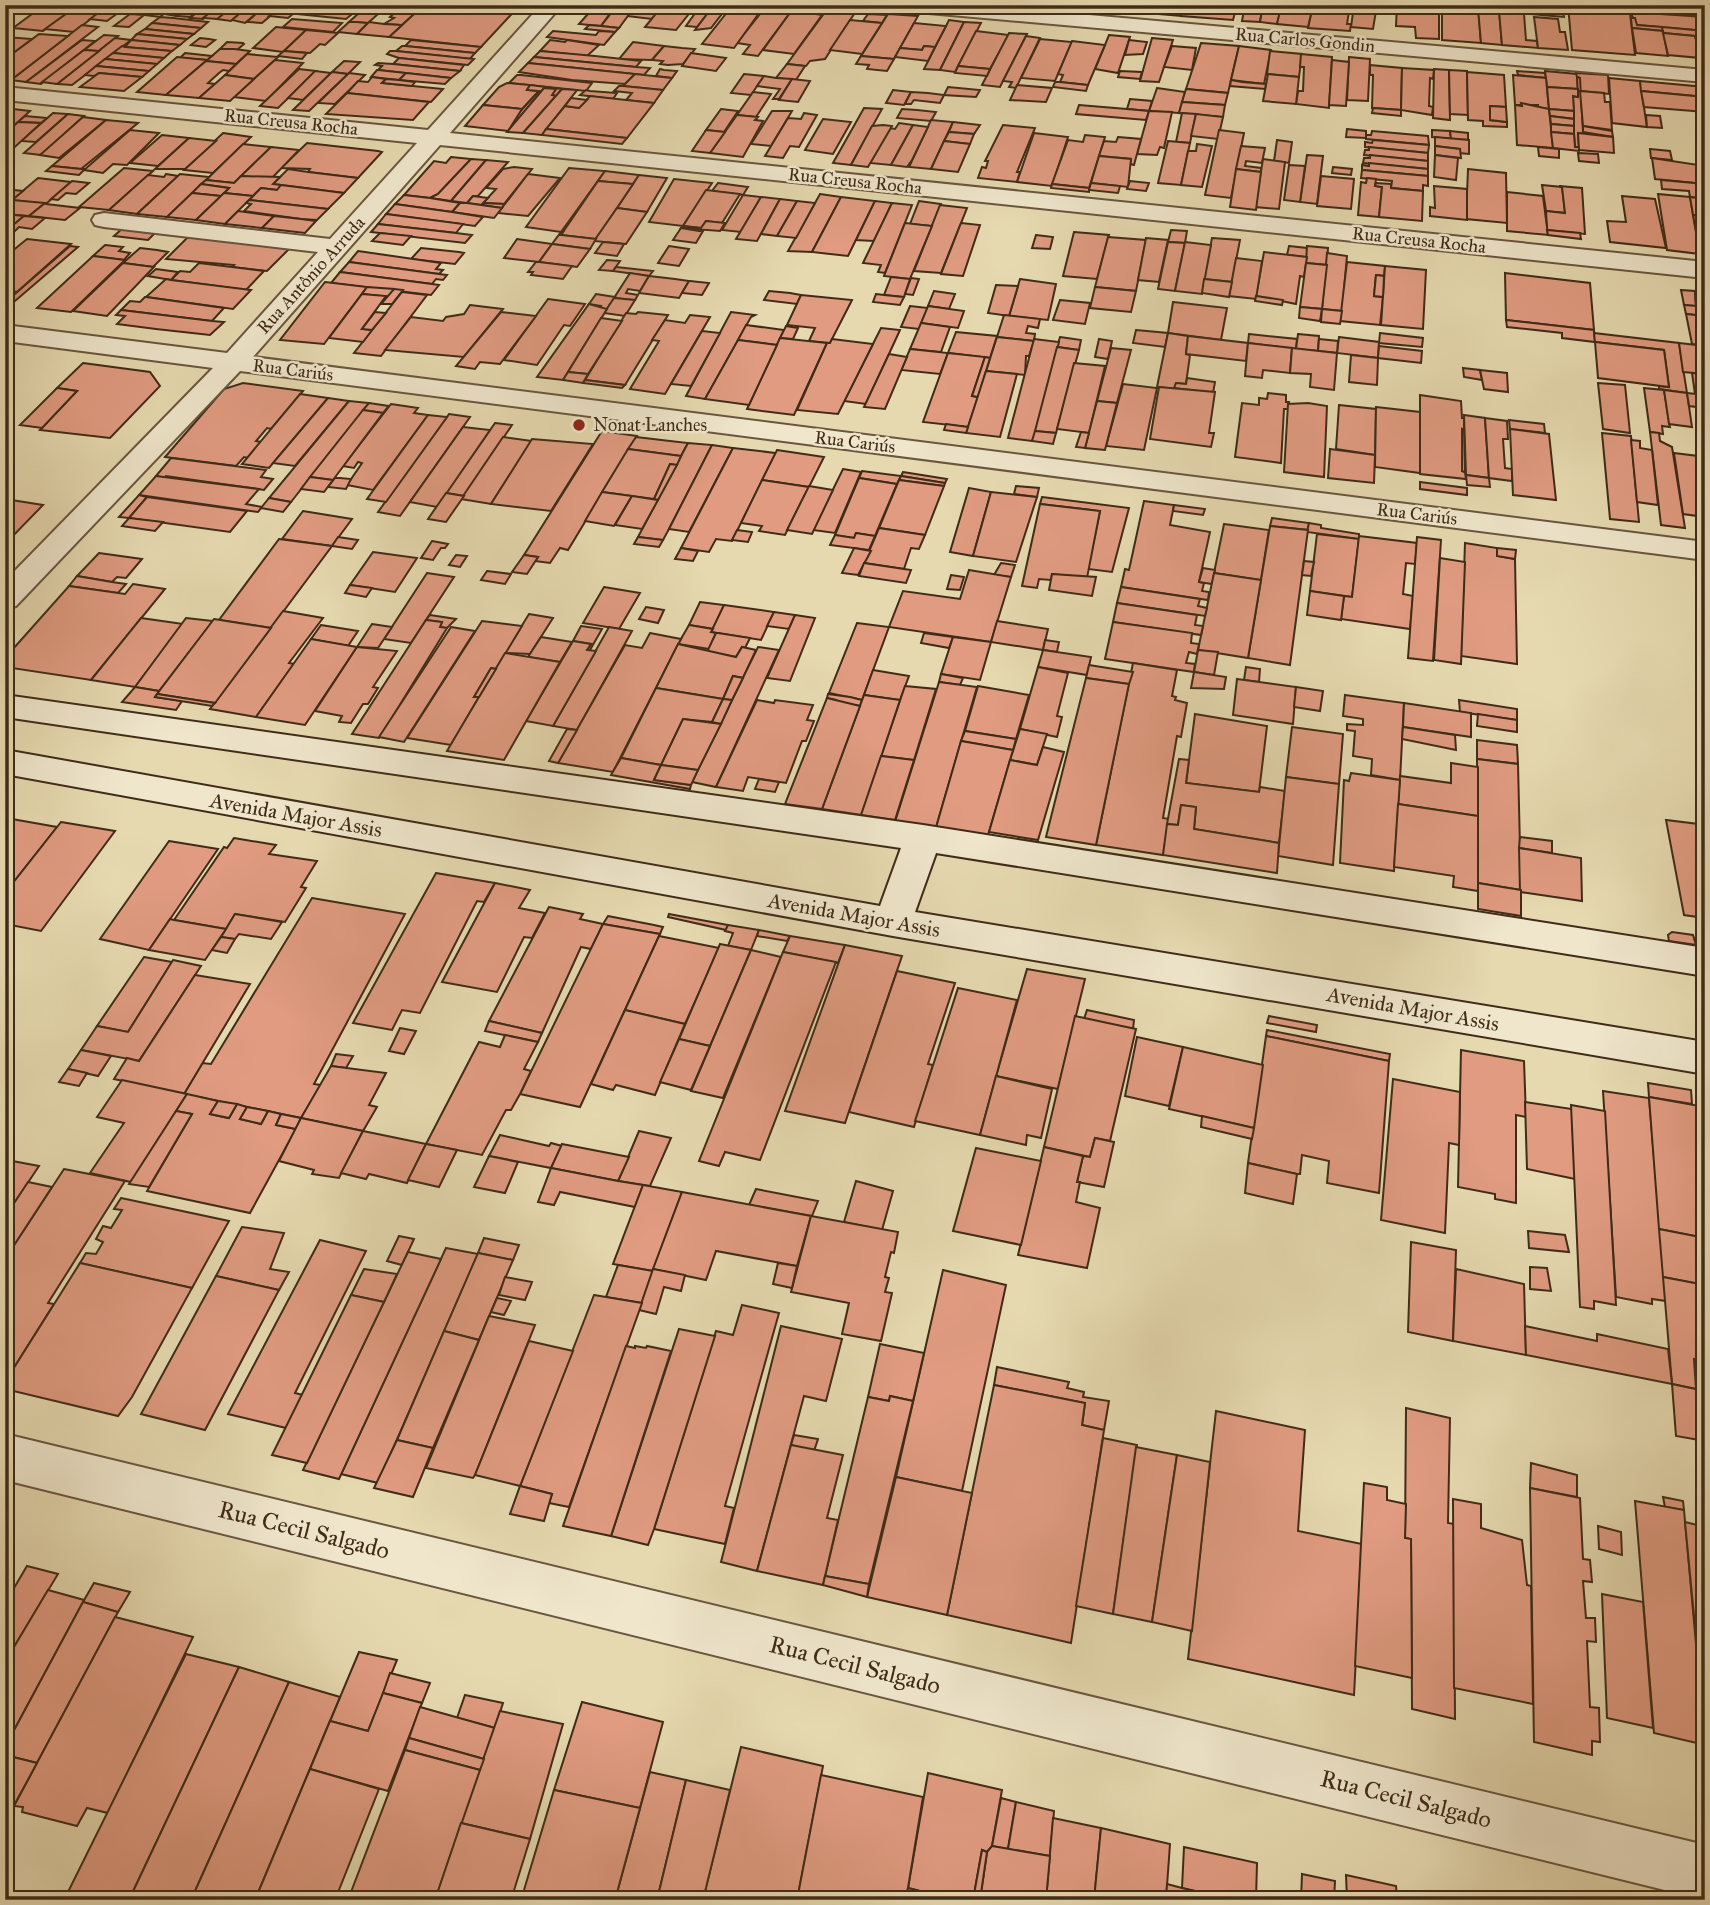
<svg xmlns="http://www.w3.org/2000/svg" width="1710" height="1905" font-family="'IM FELL Great Primer',serif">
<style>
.building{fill:#e09b81;stroke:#402b18;stroke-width:2}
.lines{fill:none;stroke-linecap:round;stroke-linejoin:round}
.street-casing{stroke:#6a563e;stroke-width:4}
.secondary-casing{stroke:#402b18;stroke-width:4}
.street{fill:#efe6cc;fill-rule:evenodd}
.secondary{fill:#efe6cc;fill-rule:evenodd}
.poi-dot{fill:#8f2418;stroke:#efe6cc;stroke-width:2.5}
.labels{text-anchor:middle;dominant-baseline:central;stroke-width:5;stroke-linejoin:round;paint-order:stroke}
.far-street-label{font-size:18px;fill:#402b18;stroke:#efe6cc}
.far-poi-label{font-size:18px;fill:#402b18;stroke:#efe6cc;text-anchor:start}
.street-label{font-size:21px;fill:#402b18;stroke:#efe6cc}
.near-street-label{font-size:24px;fill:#402b18;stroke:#efe6cc}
</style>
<rect width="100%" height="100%" fill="#e6d9b0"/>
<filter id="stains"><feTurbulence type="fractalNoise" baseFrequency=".00286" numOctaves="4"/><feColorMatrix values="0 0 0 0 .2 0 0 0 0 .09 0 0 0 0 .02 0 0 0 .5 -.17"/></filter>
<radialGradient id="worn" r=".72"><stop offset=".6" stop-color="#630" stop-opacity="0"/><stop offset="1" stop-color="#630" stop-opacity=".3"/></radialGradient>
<g class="building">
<polygon points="111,5 131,5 120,13 103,11"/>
<polygon points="158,5 175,5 160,17 145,15"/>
<polygon points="175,5 190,5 176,16 164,14"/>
<polygon points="190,5 206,5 190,17 177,16"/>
<polygon points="206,5 220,5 203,19 190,18"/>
<polygon points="220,5 235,5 218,19 203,18"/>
<polygon points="235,5 250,5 231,21 217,19"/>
<polygon points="250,5 266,5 245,23 232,20"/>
<polygon points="266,5 282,6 262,23 247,22"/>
<polygon points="304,5 314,5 357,10 346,19 297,14 305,7 301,7"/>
<polygon points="304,5 288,18 269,16 282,5"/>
<polygon points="368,5 388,5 368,23 349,22"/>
<polygon points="403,5 424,5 402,25 384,24 394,18 390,17"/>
<polygon points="424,5 520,5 481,47 389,37"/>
<polygon points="596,5 616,5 601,26 579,24"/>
<polygon points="636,5 663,5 652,19 627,16"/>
<polygon points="663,5 696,5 676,30 645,27"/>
<polygon points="701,5 714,5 697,27 686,26"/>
<polygon points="714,5 728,6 711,28 695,30"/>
<polygon points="767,5 795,6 758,56 743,54 750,45 737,43"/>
<polygon points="1118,5 1151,5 1148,14 1116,11"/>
<polygon points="1151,5 1184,5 1181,16 1148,13"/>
<polygon points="1184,5 1237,5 1233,20 1181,16"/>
<polygon points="1245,5 1263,5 1260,22 1242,21"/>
<polygon points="1263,5 1282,5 1277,24 1260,22"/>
<polygon points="1282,5 1313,5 1311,14 1280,11"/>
<polygon points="1313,5 1350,5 1347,24 1351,24 1350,31 1308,28"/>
<polygon points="1354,5 1377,5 1373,29 1351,27"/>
<polygon points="1397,5 1434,5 1434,8 1439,8 1439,39 1416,38 1415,27 1396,26"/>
<polygon points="1442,5 1478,7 1481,43 1442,40"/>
<polygon points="1498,5 1519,5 1519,13 1499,11"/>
<polygon points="1519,5 1540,5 1541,15 1519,13"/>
<polygon points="1540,5 1562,5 1564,17 1541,15"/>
<polygon points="1568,5 1629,5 1635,55 1572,50"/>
<polygon points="1629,5 1705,5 1705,17 1630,12"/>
<polygon points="43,6 52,6 48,9 70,11 43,31 13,28"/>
<polygon points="732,6 762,9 734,48 702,44"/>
<polygon points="795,6 815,6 810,13 822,15 794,54 763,50"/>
<polygon points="828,8 856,11 825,59 810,61 806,66 787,64"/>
<polygon points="1478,8 1499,10 1502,45 1481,43"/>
<polygon points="73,9 101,11 74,32 45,29"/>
<polygon points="101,11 103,11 118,13 107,21 90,19"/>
<polygon points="1280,11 1311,14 1308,27 1277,24"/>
<polygon points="1499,11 1524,14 1526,40 1537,41 1538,48 1502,45"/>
<polygon points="612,12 621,12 630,13 619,28 601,26"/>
<polygon points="1630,12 1705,17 1705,31 1637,25"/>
<polygon points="130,14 144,15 129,27 114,26"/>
<polygon points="868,14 887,15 882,23 863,21"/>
<polygon points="888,14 918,16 894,59 861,56"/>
<polygon points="160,17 173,18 208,22 201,28 152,23"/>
<polygon points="1534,17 1558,19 1560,32 1565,32 1568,50 1538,48"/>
<polygon points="1631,18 1635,18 1637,25 1662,27 1663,31 1632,28"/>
<polygon points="292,19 342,23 333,32 283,27"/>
<polygon points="850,20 882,23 862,54 830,50"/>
<polygon points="949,20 964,22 940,70 924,69"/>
<polygon points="349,22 356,22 368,23 357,34 338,32"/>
<polygon points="369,22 384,24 402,25 389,37 357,34"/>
<polygon points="964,22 981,23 955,72 940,70"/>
<polygon points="152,23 201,28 194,34 145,29"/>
<polygon points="914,23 946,26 935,47 924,46 922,50 900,48"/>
<polygon points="82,25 98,27 26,82 11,80"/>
<polygon points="589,25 601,26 619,28 615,32 585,29"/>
<polygon points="276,27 306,30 283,52 253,48"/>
<polygon points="1662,27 1705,31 1705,37 1663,33"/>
<polygon points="1632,28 1663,31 1668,56 1636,53"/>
<polygon points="145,29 194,34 187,39 137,34"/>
<polygon points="306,30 338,33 325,45 320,44 310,53 284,51"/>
<polygon points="553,31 596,35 599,31 615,32 604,45 547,37"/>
<polygon points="976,31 1009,35 990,69 958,66"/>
<polygon points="1009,33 1027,34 1000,87 982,85"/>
<polygon points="1663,33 1695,36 1701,58 1668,55"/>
<polygon points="39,34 68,36 11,80 5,80 5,59"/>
<polygon points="137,34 187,39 180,45 131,40"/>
<polygon points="104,35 118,36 99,51 84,50"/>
<polygon points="1109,35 1130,37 1118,73 1095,69"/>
<polygon points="1026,36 1040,38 1016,88 1009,87 1012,82 1003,81"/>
<polygon points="1695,36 1705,37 1705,58 1701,58"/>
<polygon points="5,37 32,39 5,59"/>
<polygon points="115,38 131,40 72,85 57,84"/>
<polygon points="200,38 209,39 215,40 206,47 191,45"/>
<polygon points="1152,38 1173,40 1159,82 1140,81"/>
<polygon points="1040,39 1072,42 1055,81 1021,78"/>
<polygon points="82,40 95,41 41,84 26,82"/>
<polygon points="131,40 180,45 172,51 125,47"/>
<polygon points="411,40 481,47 475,53 405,46"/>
<polygon points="550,40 565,42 567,40 599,45 587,56 540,51"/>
<polygon points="1129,40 1147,42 1143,54 1125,55"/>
<polygon points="1072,41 1105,45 1088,85 1060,82 1063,75 1058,74"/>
<polygon points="227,42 243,43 244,44 237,50 220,49"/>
<polygon points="633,42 664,46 652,60 619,59"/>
<polygon points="1201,43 1239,46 1228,93 1186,89"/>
<polygon points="122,46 125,47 172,51 164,58 113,53"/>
<polygon points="402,46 405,46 475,53 470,59 396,51"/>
<polygon points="664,46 682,48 695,49 683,64 668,65 660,64 663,61 652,60"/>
<polygon points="924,46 935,47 928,61 895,57 900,48 922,50"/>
<polygon points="1172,46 1196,48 1192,70 1164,67"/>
<polygon points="1239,46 1271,50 1264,84 1231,80"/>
<polygon points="220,49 234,49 250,51 236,64 206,61"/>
<polygon points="84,50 99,51 57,84 42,82"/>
<polygon points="284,51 307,53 302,59 278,56"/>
<polygon points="390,51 396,51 474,59 468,65 399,58 387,54"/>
<polygon points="540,51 595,56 641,61 636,67 534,57"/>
<polygon points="1270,51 1302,54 1299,77 1267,74"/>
<polygon points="113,53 164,58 157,64 105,59"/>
<polygon points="185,53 212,56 207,60 180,58"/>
<polygon points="691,53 726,58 716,71 682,66"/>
<polygon points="247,54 278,57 254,79 225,75"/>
<polygon points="1301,54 1332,57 1329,108 1296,104 1298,91 1303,91 1304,67 1300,67"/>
<polygon points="861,56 894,59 887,71 867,69 869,65 856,64"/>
<polygon points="177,57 207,60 166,95 137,92"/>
<polygon points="534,57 636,67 650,68 644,75 528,63"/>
<polygon points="1349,57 1370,59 1368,101 1347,100"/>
<polygon points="399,58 464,65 460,71 393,64"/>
<polygon points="105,59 157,64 149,71 96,66"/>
<polygon points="275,60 303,63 266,101 234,97"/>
<polygon points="1332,60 1349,62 1346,106 1329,105"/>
<polygon points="206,61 236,64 229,71 223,70 219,73 208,83 215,84 199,98 166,95"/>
<polygon points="344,61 360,62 348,74 332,72"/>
<polygon points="378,63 393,64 460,71 451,78 378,70 382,66 375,65"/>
<polygon points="528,63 635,74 625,84 572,80 519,72"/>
<polygon points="787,64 805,66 796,80 776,78"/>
<polygon points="1370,65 1402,68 1401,110 1372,108 1373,75 1370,75"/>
<polygon points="96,66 149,71 142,77 99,73 94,76 85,75"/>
<polygon points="958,66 990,69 987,76 955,73"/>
<polygon points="1402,68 1434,70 1433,79 1430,78 1429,106 1433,107 1432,115 1401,110"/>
<polygon points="299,69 316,71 278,108 260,106"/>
<polygon points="660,69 664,70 677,71 672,78 656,76"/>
<polygon points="1434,69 1449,70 1450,120 1433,118"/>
<polygon points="377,70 378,70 406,73 399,80 371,77"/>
<polygon points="1449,70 1467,71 1468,115 1450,114"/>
<polygon points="315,71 331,73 303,100 288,98"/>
<polygon points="1120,71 1142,72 1140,79 1118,77"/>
<polygon points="1517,71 1545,73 1546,78 1518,75"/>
<polygon points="1545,71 1577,74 1578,89 1547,87"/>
<polygon points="332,72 348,74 309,111 293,110"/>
<polygon points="1467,72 1504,75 1506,107 1490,106 1490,120 1507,122 1507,127 1483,126 1483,121 1468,120"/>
<polygon points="99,73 142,77 124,91 80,87"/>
<polygon points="349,73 365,75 335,104 318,103"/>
<polygon points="406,73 451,78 445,84 399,80"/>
<polygon points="1576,73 1608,75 1609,94 1580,91 1580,78 1577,77"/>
<polygon points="635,74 644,75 672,78 663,90 623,86"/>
<polygon points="744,74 764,76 751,95 731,93"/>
<polygon points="1268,74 1299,77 1296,104 1263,101"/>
<polygon points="225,75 254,79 230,101 199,98"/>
<polygon points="517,75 521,75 592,83 586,91 509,83"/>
<polygon points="1513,75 1546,78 1549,109 1538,108 1538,105 1515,105"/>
<polygon points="764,76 776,78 792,79 779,99 773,99 780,89 757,86"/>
<polygon points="372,77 386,79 382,83 443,89 431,102 347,93 358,81 368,82"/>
<polygon points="1577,77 1580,78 1583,132 1607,136 1578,133 1579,147 1575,147 1574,134 1573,96 1578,97"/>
<polygon points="1609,78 1640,81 1647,127 1612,123"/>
<polygon points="386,79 399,80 415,82 412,86 382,83"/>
<polygon points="792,79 810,81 798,102 779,100"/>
<polygon points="1231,80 1242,82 1266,84 1265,89 1230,86"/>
<polygon points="1640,81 1705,87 1705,97 1641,91"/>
<polygon points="1055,82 1060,82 1088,85 1086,91 1053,87"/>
<polygon points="507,83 530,85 527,90 539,91 522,109 483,105 499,87"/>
<polygon points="530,85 562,89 556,96 552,95 556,89 544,88 519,118 515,117 539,91 527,90"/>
<polygon points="1017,85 1052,88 1046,102 1010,100"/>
<polygon points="619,86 623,86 663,90 654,103 626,100 632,93 614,91"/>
<polygon points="948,87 980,90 976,97 944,95"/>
<polygon points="1547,87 1578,89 1578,97 1573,96 1574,111 1549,109"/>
<polygon points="544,88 556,89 552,95 556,96 523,133 507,132"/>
<polygon points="1157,88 1185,92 1179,113 1149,111"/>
<polygon points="562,89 577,90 542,135 523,133"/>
<polygon points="1186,89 1228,93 1225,105 1182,102"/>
<polygon points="586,90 590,91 617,93 613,99 580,95"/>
<polygon points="893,90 911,92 904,105 886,103"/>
<polygon points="1580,91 1604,93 1605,102 1610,102 1612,130 1583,126"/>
<polygon points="1641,91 1705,97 1705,112 1644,107"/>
<polygon points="753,92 771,94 756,117 737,115"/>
<polygon points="911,92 928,93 944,95 940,103 914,100 911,104 905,104"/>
<polygon points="347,93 429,102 413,120 326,114"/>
<polygon points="590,96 626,100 654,103 627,138 546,129 565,106 579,108"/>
<polygon points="571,98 587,100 579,108 565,106"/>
<polygon points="1130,99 1152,101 1149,111 1127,109"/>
<polygon points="1182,102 1225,105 1223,117 1179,113"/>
<polygon points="1521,103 1549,109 1553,148 1517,145 1515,105 1522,106"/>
<polygon points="483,105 522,109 508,131 465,126"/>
<polygon points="1079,105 1127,109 1149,111 1146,120 1076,114"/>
<polygon points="1490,106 1506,107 1507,122 1490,120"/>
<polygon points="864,108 882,109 851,165 833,163"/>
<polygon points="1373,108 1401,110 1401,116 1372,113"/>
<polygon points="13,109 30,111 5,134 5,117"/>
<polygon points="721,109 738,111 724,132 706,130"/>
<polygon points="902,109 917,110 936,112 931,121 897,118"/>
<polygon points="1549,109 1574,111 1574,119 1550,116"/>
<polygon points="772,111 792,111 771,146 751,144"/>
<polygon points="1149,111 1172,112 1164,148 1160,147 1157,155 1137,154"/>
<polygon points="53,113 68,114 36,142 21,141"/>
<polygon points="804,113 817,115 799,147 790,146 783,158 765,156 788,118 801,119"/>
<polygon points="1182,113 1196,114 1190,143 1176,142"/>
<polygon points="68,114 84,116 41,155 24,153"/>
<polygon points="1196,114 1223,117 1218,139 1191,136"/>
<polygon points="737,115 758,117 755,120 763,121 743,157 710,153"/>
<polygon points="1646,115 1660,116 1662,128 1647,127"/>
<polygon points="25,116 47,118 41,123 18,122"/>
<polygon points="1550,116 1574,119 1574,126 1551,124"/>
<polygon points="83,117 106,120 59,158 40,155"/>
<polygon points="823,119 851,122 833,154 805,150"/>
<polygon points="106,120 138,123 81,169 52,166"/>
<polygon points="931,120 953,122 931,169 909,167"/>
<polygon points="18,122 41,123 5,156 5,134"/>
<polygon points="953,122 980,125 974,134 949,132"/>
<polygon points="899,123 913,125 891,165 870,163 890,128 895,129"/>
<polygon points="1551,124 1574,126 1574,134 1551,132"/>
<polygon points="883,125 892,126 868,167 851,165 872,126"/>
<polygon points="913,125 928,127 912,160 907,167 891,165"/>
<polygon points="1003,125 1035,128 1017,172 1020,172 1017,182 978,178 982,167 986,168 988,161 985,161"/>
<polygon points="1583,126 1612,131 1613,137 1583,132"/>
<polygon points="546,129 627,138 622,144 542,135"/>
<polygon points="1347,129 1366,131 1366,138 1346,137"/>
<polygon points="130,130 159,133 127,165 113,164 103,173 84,170"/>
<polygon points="706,130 725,132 710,153 692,151"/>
<polygon points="1219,130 1244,133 1231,198 1205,195"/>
<polygon points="1432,130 1450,131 1451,139 1432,137"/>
<polygon points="1372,131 1428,136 1429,145 1366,139 1366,135 1371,135"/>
<polygon points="1450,131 1468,133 1468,140 1451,139"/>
<polygon points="949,132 974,134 970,144 944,141"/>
<polygon points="1551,132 1574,134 1575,147 1579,147 1579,151 1553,148"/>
<polygon points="223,133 251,137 213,173 184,170"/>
<polygon points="1034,133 1068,137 1052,186 1017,182"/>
<polygon points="1578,133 1613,137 1614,153 1579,150"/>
<polygon points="162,135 189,138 158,166 130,163"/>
<polygon points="1085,135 1105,137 1089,188 1052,184 1068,140 1083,142"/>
<polygon points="1118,137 1141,139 1134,165 1130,164 1131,159 1099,156 1104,141 1116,142"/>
<polygon points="1435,137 1469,140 1469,154 1459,153 1460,149 1435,146"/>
<polygon points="189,138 216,141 185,169 155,169"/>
<polygon points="1277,140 1292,142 1289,163 1274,161"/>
<polygon points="1373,140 1429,145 1428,153 1365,147 1365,142 1372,143"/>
<polygon points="944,141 970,144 958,172 931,169"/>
<polygon points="1168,141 1190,143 1181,185 1158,183"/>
<polygon points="307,143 378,151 382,152 358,178 308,172 310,169 281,168"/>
<polygon points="243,144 271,147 234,183 206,180"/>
<polygon points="1197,144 1212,146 1202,187 1181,185 1188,151 1196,151"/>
<polygon points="1241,146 1265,148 1262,163 1246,161 1245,166 1261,168 1261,172 1236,169"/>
<polygon points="1435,146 1460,149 1461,158 1435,155"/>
<polygon points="271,147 299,150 271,179 241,176"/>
<polygon points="1369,147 1428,153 1428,161 1364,155 1365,150 1369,150"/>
<polygon points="1538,147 1559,149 1559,158 1539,156"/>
<polygon points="1650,149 1670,151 1672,160 1651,158"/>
<polygon points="1578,153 1598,154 1599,163 1579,161"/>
<polygon points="1307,155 1323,156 1317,204 1300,202"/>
<polygon points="1370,155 1428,161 1428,169 1363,163 1364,158 1370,158"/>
<polygon points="1435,155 1458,158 1456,180 1434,177"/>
<polygon points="1099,156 1131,159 1128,187 1091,183"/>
<polygon points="451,157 471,159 438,194 430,198 404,195 434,161 446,163"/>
<polygon points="1652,158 1705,166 1705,184 1655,179"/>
<polygon points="471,159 486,160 451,201 430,198 438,194"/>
<polygon points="1263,159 1285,162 1279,209 1255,207"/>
<polygon points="486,160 508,162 478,196 473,196 467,203 451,201"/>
<polygon points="1369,163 1428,169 1428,176 1362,170 1362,165 1369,166"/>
<polygon points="1289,165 1305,166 1300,202 1284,200"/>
<polygon points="52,166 81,169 85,169 79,175 46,171"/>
<polygon points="514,167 532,169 504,204 483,203 496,189 486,188 503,169"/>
<polygon points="1333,167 1352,169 1351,175 1332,173"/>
<polygon points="124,168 153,171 109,210 79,207"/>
<polygon points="569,168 605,171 561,232 526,227"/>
<polygon points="288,169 308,172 358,178 344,193 273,184"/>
<polygon points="1236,169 1261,172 1256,210 1230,207"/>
<polygon points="1468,169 1506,173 1507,223 1466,219"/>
<polygon points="1362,170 1428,176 1428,186 1423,185 1423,191 1391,188 1392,181 1361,178"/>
<polygon points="605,171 639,175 633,184 598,181"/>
<polygon points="166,174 178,176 137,214 109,210 148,175 164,177"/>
<polygon points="180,174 209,177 167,217 137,214"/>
<polygon points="528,174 560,178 528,216 498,213"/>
<polygon points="639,175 667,178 647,212 617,208"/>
<polygon points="241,176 280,177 273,184 281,185 277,190 261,188 253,196 224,193 229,188 201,184 206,180 234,183"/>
<polygon points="1321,176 1354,179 1351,209 1317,206"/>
<polygon points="38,178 71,182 46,204 12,200"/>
<polygon points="1367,178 1376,179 1375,186 1382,187 1379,217 1358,215 1361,182 1366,183"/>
<polygon points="674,179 712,183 683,226 649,222"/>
<polygon points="1661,180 1705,184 1705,199 1690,197 1689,191 1662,189"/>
<polygon points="72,181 89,183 76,194 66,193 58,200 51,199"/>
<polygon points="598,181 633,184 596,239 561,235"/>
<polygon points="1130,181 1149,183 1146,191 1127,189"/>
<polygon points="718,183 748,187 743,195 712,191"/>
<polygon points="1091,183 1120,186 1118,193 1089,190"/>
<polygon points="1376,183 1391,184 1391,188 1423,191 1422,221 1379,217 1382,187 1375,186"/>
<polygon points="201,184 229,188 221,196 192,193"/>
<polygon points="1052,184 1089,188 1089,192 1051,188"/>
<polygon points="281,185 344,193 328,209 249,200 261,188 277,190"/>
<polygon points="1542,185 1562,187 1565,213 1546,211"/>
<polygon points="1434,186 1467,189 1467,220 1430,216 1430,207 1435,208"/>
<polygon points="1559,186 1582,188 1585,234 1547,230 1546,211 1565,213 1562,187"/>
<polygon points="5,189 23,191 12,200 5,199"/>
<polygon points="706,190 740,194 722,223 706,221 701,228 683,226"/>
<polygon points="1507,192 1543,196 1548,235 1507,231"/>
<polygon points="192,193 221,196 196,220 167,217"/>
<polygon points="224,193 253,196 225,224 196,220"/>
<polygon points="820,194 841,197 812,252 788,251"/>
<polygon points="1658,194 1690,197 1700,254 1667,250"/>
<polygon points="404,195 430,198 460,203 452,212 395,204"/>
<polygon points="743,195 761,197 741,232 722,230"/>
<polygon points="473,196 488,198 483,203 504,204 502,208 467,203"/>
<polygon points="1622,196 1655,199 1666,248 1610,242 1607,221 1626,222"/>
<polygon points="761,197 780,199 757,241 736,239"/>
<polygon points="841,197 875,201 848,256 812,252"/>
<polygon points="1690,197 1705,199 1705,216 1693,215"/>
<polygon points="5,199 12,200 45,203 29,216 5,214"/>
<polygon points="780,199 797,201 777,236 761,234"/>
<polygon points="249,200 328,209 317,220 301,219 244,211 251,204 246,203"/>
<polygon points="797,201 815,203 796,238 777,236"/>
<polygon points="875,201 892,203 874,241 856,240"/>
<polygon points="919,201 941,204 932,226 910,224"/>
<polygon points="45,203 46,204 80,208 65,220 29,216"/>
<polygon points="460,203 467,203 502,208 494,218 452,212"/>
<polygon points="892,203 912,205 885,273 878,272 881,265 863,263"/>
<polygon points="395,204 452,212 483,217 475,226 386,214"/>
<polygon points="940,205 967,208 941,273 914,271"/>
<polygon points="617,208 647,212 626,244 594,241"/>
<polygon points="238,211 274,216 262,228 225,224"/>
<polygon points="5,214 24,216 11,227 5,226"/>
<polygon points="386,214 463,224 456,233 378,224"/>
<polygon points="1693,215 1705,216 1705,254 1700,254"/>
<polygon points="24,216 45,218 32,229 19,227 14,232 6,231"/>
<polygon points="274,216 301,219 316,221 305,233 262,228"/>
<polygon points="706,221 725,223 720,231 681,228 683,226 701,228"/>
<polygon points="905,223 932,226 910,279 884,276"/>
<polygon points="961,223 980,225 963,276 941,274"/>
<polygon points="378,224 456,233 472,235 465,243 371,232"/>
<polygon points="123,228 156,232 148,240 114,236"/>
<polygon points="681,228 699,231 703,231 696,243 673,240"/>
<polygon points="1171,230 1187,231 1185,243 1168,242"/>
<polygon points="1547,230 1580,233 1581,239 1548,235"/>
<polygon points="561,232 563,232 561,235 596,239 590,249 552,244"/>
<polygon points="1074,232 1109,235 1097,279 1063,276"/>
<polygon points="380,233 411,236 403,245 372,241"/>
<polygon points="191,234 292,246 267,271 232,267 234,265 166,259"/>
<polygon points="1036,235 1053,237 1050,249 1032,248"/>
<polygon points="1108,237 1146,240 1136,291 1095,287"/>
<polygon points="1146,238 1168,240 1159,282 1138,280"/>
<polygon points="1212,238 1240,240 1232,282 1204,279"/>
<polygon points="27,239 71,244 17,292 5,290 5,257"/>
<polygon points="517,239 552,244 539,262 504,258"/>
<polygon points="603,242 624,244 617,256 595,253"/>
<polygon points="1168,242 1185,243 1175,291 1158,289"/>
<polygon points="1185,242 1211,245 1202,294 1175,291"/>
<polygon points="552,244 590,249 577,267 539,262"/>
<polygon points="105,245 123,247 119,251 130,253 124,260 93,256"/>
<polygon points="70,246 78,247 15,301 8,300"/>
<polygon points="669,246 689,249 679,266 658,263"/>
<polygon points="1289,246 1307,248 1307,257 1287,255"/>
<polygon points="1307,246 1328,248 1327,265 1306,263"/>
<polygon points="140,248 157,250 168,252 153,267 123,263"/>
<polygon points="421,248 459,252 464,253 455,264 411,259"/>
<polygon points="358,251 441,263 436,269 443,270 439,274 349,262"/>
<polygon points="1264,252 1307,257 1304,277 1300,276 1296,304 1256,296"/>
<polygon points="1327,253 1347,256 1342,311 1322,309"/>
<polygon points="93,256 125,260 71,312 37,308"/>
<polygon points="1236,258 1262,261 1256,299 1229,296"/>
<polygon points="607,260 620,261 613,271 599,270"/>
<polygon points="349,262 439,274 447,275 443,280 436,279 432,284 340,272"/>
<polygon points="536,262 539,262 572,266 563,279 531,275 533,272 528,272"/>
<polygon points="1347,262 1385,266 1384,276 1376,275 1374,296 1383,297 1380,325 1340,321"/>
<polygon points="123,263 154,267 107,316 73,311"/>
<polygon points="199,263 232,267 264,271 246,290 171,280 180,271 190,272"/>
<polygon points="1306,263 1327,265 1322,309 1300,307"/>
<polygon points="1385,266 1426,270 1423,329 1381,325"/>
<polygon points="616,267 653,271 649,276 613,271"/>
<polygon points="156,269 178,272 171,280 148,276"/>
<polygon points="340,272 432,284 439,285 431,295 331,283"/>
<polygon points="630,273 649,276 640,291 628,289 626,293 638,295 635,300 614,298"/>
<polygon points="1505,273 1590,283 1594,330 1506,320"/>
<polygon points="1376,275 1384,276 1383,297 1374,296"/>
<polygon points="649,276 675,279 689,281 679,298 639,293"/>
<polygon points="891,277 910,279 904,297 884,295"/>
<polygon points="911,278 919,279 913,295 905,294"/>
<polygon points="166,279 171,280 251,290 233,309 146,297"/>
<polygon points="1020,279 1056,284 1048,320 1009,316"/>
<polygon points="1204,279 1232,282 1229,297 1202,293"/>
<polygon points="689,281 690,281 709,283 702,295 682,293"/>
<polygon points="325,282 367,287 324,344 280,340"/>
<polygon points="996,285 1018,286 1009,316 988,313"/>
<polygon points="367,287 394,289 390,297 362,294"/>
<polygon points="1095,287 1136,291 1131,312 1090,308"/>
<polygon points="394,289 403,290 392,304 381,304"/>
<polygon points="1681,290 1695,291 1696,306 1684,305"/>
<polygon points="769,291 790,293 801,295 797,304 764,300"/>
<polygon points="934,291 955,294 949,309 928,306"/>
<polygon points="402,292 427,295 381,356 354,353"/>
<polygon points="1695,293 1705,294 1705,316 1686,314 1684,305 1696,306"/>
<polygon points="362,294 386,296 362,329 372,330 363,342 329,338"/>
<polygon points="596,294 615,297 607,309 599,309 601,306 589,304"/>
<polygon points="876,294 884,295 904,297 900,305 873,302"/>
<polygon points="801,295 852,300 830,343 809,341 815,328 787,325"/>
<polygon points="1256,296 1283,300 1282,305 1255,301"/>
<polygon points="145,297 146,297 224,308 212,321 121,310 130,301 140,302"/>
<polygon points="614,298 635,300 625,316 604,313"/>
<polygon points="548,299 585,304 570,326 564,325 537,365 504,360"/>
<polygon points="1060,300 1090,303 1085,324 1053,320"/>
<polygon points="1173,302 1227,308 1221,340 1168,333"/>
<polygon points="589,304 607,309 563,380 537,377"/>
<polygon points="470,305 503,309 464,357 385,350 411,317 443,321 446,317 464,314"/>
<polygon points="910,306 928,308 919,329 901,327"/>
<polygon points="928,306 964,311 958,328 921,323"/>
<polygon points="1300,307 1322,309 1320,321 1299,318"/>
<polygon points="1322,309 1342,311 1340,324 1321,322"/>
<polygon points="121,310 212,321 224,322 210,335 156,329 117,324 125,316 116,315"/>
<polygon points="375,312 386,313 372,330 362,329"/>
<polygon points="501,312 536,316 500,364 480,362 475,369 456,366"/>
<polygon points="638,312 668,315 625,385 585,380 626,313 636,314"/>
<polygon points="731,312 755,315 751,317 705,399 686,396"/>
<polygon points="1686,314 1705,316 1705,346 1692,344"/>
<polygon points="690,315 710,317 665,394 630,389 659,341 652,340 665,320 685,323"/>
<polygon points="1004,315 1040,319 1038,328 1028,326 1026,333 1035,334 1034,341 997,337"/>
<polygon points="601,318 622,321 588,374 568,372"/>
<polygon points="1506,320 1594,330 1595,342 1562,338 1562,333 1507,327"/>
<polygon points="921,323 950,327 941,352 910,349"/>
<polygon points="746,325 784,330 777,345 738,340"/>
<polygon points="786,326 798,328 793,339 780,338"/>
<polygon points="881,328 900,330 866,404 844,401"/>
<polygon points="1136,330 1168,333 1165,347 1133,343"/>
<polygon points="702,331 720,333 691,386 671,384"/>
<polygon points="956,332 997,336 990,358 948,353"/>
<polygon points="1168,333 1188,336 1186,354 1190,355 1186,384 1176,383 1175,389 1157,387"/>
<polygon points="1380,333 1423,338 1422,347 1379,343"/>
<polygon points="1594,333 1679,343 1687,393 1659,389 1659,386 1669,387 1664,350 1595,342"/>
<polygon points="1249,334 1297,339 1296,349 1248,343"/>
<polygon points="1298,334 1319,336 1318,351 1296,349"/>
<polygon points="1188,336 1248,343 1246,361 1186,354"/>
<polygon points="997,337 1034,341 1029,356 1026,356 1025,375 986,371"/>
<polygon points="1060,337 1081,340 1079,350 1057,347"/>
<polygon points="1339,337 1379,342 1378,358 1337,353"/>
<polygon points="780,338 827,343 794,415 747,409"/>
<polygon points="832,339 873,344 838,414 797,410 827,343 830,343"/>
<polygon points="1034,339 1059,342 1034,437 1032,441 1008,438"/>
<polygon points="1099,339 1112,341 1108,359 1095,357"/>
<polygon points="1319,339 1338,341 1337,353 1318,351"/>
<polygon points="738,340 777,345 749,405 705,399"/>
<polygon points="1595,342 1664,350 1669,387 1598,378"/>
<polygon points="1248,343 1292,348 1290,373 1263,370 1262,378 1245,376"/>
<polygon points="1679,343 1705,346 1705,374 1683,372"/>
<polygon points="1379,346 1422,351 1421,363 1378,358"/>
<polygon points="1057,347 1079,350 1056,433 1035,431"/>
<polygon points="1111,348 1131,350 1117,403 1097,401"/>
<polygon points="1292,348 1337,353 1334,390 1310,387 1311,374 1290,373"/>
<polygon points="910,349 948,353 940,374 901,370"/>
<polygon points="948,353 985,357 972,396 978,397 968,427 923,422"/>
<polygon points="889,354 907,357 885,409 864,407"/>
<polygon points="1351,355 1378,358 1377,385 1349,382"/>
<polygon points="985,357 990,358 978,397 972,396"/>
<polygon points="83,363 150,372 160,386 110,438 40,430 77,391 57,388"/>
<polygon points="1074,363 1105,366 1089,433 1057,429"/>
<polygon points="1463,368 1480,370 1482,380 1464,377"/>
<polygon points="1480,370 1507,373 1508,392 1484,389"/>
<polygon points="986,371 1017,374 1000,437 966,433"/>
<polygon points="568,372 588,374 583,383 563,380"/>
<polygon points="1692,373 1705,374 1705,395 1695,394"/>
<polygon points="1187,378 1215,382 1213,393 1174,388 1176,383 1186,384"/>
<polygon points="585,380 625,385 622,388 583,383"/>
<polygon points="243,383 303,391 271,429 267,428 256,441 261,442 248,458 244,457 236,466 165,457 224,389"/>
<polygon points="1598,383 1625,385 1630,433 1603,429"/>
<polygon points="1123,384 1157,388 1144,450 1106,446"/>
<polygon points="1159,387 1215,392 1209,433 1214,433 1211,447 1150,439"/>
<polygon points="57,388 77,391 42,428 20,425"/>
<polygon points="1644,388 1664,390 1670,427 1662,426 1663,434 1650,432"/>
<polygon points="1664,390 1687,393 1692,427 1669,424"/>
<polygon points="1268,393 1286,395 1286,402 1289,402 1288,409 1284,409 1281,463 1235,457 1242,403 1259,405 1259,398 1267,399"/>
<polygon points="1687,393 1705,395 1705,408 1689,406"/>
<polygon points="300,394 328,398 269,468 242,464"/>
<polygon points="1420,395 1461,401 1462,418 1464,418 1464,430 1462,429 1462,471 1465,472 1466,479 1420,474"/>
<polygon points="328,398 349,401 295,466 273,463"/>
<polygon points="349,401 369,403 291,502 269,498"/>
<polygon points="1097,401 1117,403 1105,450 1085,448"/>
<polygon points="369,403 389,406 383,413 363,410"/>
<polygon points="1308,403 1327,406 1324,477 1284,472 1288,404"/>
<polygon points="391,404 418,408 414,413 428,415 373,490 347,485 362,463 358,462 354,468 343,466"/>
<polygon points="1339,405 1376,409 1375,455 1336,449"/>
<polygon points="1376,407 1420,412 1420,473 1375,467"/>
<polygon points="363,410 383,413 333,480 310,477"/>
<polygon points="449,414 470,417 400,516 378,512"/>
<polygon points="428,415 447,417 386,502 367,499"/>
<polygon points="1464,415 1485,418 1489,478 1466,475"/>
<polygon points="1485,418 1507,421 1508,439 1503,439 1505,468 1512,469 1512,481 1489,478"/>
<polygon points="1509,420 1544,424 1545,433 1510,429"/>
<polygon points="495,423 512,425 464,496 446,493"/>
<polygon points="946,424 968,427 966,433 944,430"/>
<polygon points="463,427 490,430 437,507 410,502"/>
<polygon points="1462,429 1464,430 1465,472 1462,471"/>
<polygon points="1510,429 1549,434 1556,500 1513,495"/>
<polygon points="602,431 637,436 568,550 560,548 550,563 535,561 538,557 524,555"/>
<polygon points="1035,431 1056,433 1053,444 1032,441"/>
<polygon points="1081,432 1089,433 1085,448 1076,447"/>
<polygon points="1650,432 1659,433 1660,441 1672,447 1685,528 1661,525"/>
<polygon points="1602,433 1631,436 1639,522 1610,519"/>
<polygon points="503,437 532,441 491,504 461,499"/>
<polygon points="636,437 670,441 688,443 681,456 628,449"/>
<polygon points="532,439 593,444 551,511 491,504"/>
<polygon points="1631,440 1640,441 1640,448 1652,450 1658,505 1637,502"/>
<polygon points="688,443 712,445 669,529 663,540 638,537"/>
<polygon points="712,445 733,448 689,532 669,529"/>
<polygon points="733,448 776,453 732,541 716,539 709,552 681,548"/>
<polygon points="628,449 681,456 677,465 670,464 654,499 602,492"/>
<polygon points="1330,449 1375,455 1374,483 1328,478"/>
<polygon points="777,450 824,457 809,487 762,480"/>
<polygon points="1674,453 1698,456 1705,498 1705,517 1683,514"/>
<polygon points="171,458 266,470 261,477 273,479 264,490 166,476 165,478 156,476"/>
<polygon points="670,464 677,465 658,500 654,499"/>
<polygon points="843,469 861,472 835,533 813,530"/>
<polygon points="862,471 901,476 897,484 859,478"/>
<polygon points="903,472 947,479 945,483 901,476"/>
<polygon points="1466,475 1489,478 1490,487 1467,485"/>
<polygon points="156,476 259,489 246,504 262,507 258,512 139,495"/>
<polygon points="901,476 945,483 944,486 899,480"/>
<polygon points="310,477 333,480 324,492 301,489"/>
<polygon points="335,478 340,478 351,479 346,489 328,487"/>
<polygon points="859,478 897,484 875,536 856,533 854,538 835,535"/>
<polygon points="762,480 809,487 785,535 759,531 762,526 741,523"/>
<polygon points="899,480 944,486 925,535 879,528"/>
<polygon points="1420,482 1467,488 1467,495 1420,489"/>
<polygon points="809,486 833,490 812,534 787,530"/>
<polygon points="1016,486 1039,488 1037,497 1014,494"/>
<polygon points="969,488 991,492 973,556 950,552"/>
<polygon points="602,492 632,496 614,526 585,521"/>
<polygon points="991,492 1037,497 1016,562 973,556"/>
<polygon points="446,493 464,496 446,522 428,519"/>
<polygon points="139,495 147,497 129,518 119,517"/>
<polygon points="632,496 658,500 642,529 615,525"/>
<polygon points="147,497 247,511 230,532 129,518"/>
<polygon points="1042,497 1129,508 1112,572 1088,569 1100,511 1040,504"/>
<polygon points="269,498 291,502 283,512 261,508"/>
<polygon points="5,499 43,505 5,544"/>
<polygon points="1144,501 1174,505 1170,525 1210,532 1199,582 1204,583 1202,591 1209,592 1208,600 1121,587 1125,569 1129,570"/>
<polygon points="1040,504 1100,511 1087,578 1052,574 1051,580 1039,579 1037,588 1022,586"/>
<polygon points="1174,505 1205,509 1203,515 1173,511"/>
<polygon points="303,511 309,512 352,519 332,546 282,539"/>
<polygon points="129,518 163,522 155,531 122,526"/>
<polygon points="1272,518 1309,523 1308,530 1270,526"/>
<polygon points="1309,523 1321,525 1321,528 1359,534 1359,539 1307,532"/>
<polygon points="1224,524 1269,530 1261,580 1214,573"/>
<polygon points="1270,526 1308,530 1290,665 1248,658"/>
<polygon points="879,528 925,535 919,549 911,548 904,569 864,563"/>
<polygon points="737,530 752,532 748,542 732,540"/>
<polygon points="856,533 875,536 869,550 830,545 835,535 854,538"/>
<polygon points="1317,534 1359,539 1352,597 1310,591"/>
<polygon points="1359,536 1417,543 1415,564 1406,563 1403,594 1413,596 1410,629 1341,619 1344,596 1352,597"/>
<polygon points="338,537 358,540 352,549 332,546"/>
<polygon points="638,537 663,540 659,547 634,544"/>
<polygon points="1417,537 1441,540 1433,661 1408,658"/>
<polygon points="279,539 332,546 271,628 219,620"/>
<polygon points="432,541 448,544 445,548 441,548 433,560 421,558"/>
<polygon points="1465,543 1497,548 1497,556 1515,559 1517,664 1461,656"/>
<polygon points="681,548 698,551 693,561 675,559"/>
<polygon points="854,548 871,551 858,575 842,573"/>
<polygon points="1497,548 1516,550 1515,559 1497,556"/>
<polygon points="373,552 417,558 395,592 350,585"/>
<polygon points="99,553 142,559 126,578 117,577 112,582 77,576"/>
<polygon points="456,555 467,556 460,567 449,565"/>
<polygon points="524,555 538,557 527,574 512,572"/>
<polygon points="1440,558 1465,562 1461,664 1434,660"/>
<polygon points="1304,561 1314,562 1311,576 1302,575"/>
<polygon points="864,563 904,569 911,570 906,583 859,576"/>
<polygon points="1001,563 1015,565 1011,577 994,575"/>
<polygon points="1203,568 1215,570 1212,584 1199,582"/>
<polygon points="969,570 1011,577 991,642 889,627 903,591 960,599"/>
<polygon points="487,571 511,574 505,584 481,580"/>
<polygon points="427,573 454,577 411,643 384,639"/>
<polygon points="1214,573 1261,580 1248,658 1198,650"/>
<polygon points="1052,574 1096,577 1092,596 1049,590"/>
<polygon points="951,575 964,577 960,590 947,589"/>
<polygon points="77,576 112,582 126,584 118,593 69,586"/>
<polygon points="133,584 165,589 91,680 5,667 5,658 69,586 125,594"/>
<polygon points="350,585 372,588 366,597 345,593"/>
<polygon points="604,587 640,593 619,629 583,623"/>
<polygon points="1121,587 1200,599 1198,606 1207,608 1205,616 1117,603"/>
<polygon points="1310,591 1344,596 1341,620 1307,615"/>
<polygon points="700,602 724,605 713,629 689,625"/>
<polygon points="1117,603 1197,615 1195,625 1203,626 1201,635 1113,622"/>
<polygon points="724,605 774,612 761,640 711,632"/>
<polygon points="646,607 664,610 658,623 639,619"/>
<polygon points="283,611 323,618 289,663 294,664 259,713 256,717 210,709"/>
<polygon points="774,612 795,615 789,629 767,626"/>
<polygon points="529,614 553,618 530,654 505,653"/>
<polygon points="430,615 456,619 447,628 440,627 442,622 426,620"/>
<polygon points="795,615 815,618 790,681 767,678"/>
<polygon points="141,618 183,624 135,687 91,680"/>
<polygon points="186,618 213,621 159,691 135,687"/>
<polygon points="214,619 271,628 215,703 157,694"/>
<polygon points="426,620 442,622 440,627 447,628 382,734 379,738 352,734"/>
<polygon points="482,621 522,626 496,669 491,668 474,697 479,697 451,745 407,738"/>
<polygon points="997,621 1048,629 1043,650 991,642"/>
<polygon points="1113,622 1192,633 1191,643 1199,644 1197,654 1189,652 1186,663 1195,664 1194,672 1105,659"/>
<polygon points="857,623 889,627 862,700 829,693"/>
<polygon points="372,624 392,627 378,648 357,647"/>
<polygon points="321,625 358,631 348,646 311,639"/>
<polygon points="689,625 713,629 711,632 716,633 709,649 678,644"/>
<polygon points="581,626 602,629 590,650 587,650 591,644 573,641"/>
<polygon points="451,627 475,631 404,742 379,737"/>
<polygon points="609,627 632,631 577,730 553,726"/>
<polygon points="650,633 681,639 613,772 558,763 625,645 642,648"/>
<polygon points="716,633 718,633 750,638 745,648 742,647 736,657 707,652"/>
<polygon points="924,633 953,637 949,648 921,643"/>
<polygon points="541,637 572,642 560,662 528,657"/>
<polygon points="953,637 991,642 980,680 941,674"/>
<polygon points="311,639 357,647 305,725 256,717"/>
<polygon points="1045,640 1059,642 1057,652 1043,650"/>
<polygon points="573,641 591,644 587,650 596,651 553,726 526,721"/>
<polygon points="678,644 736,657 742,647 756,650 743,678 733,676 723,699 656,688"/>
<polygon points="357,647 397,651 373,687 378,688 368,704 363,704 351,723 339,722 342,716 315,711"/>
<polygon points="758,647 779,650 716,787 692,782"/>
<polygon points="1043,650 1091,657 1087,675 1038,667"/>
<polygon points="1198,650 1218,652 1214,675 1194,672"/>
<polygon points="505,653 560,662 504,760 447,751"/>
<polygon points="1133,663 1177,670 1172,696 1176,697 1175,700 1187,703 1181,737 1177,736 1163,818 1169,819 1163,855 1096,845"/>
<polygon points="1089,665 1133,672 1129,684 1086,678"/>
<polygon points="1038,667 1068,673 1057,716 1062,717 1057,737 1020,729"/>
<polygon points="1246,667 1260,669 1259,682 1244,680"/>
<polygon points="491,668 496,669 479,697 474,697"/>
<polygon points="873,670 909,676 900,700 864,695"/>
<polygon points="1194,672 1226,677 1224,689 1191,688"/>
<polygon points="941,674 963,678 960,685 939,682"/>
<polygon points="733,676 743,678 732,700 723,699"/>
<polygon points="1086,678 1129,684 1096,845 1046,837"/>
<polygon points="1237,679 1296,687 1293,724 1233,715"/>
<polygon points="939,682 977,687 935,831 894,825"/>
<polygon points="905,686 936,689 914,760 881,756"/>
<polygon points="978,686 1029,695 1016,739 965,731"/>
<polygon points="135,687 159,691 155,697 182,701 176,710 122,702"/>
<polygon points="1296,687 1323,691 1320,711 1294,707"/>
<polygon points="656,688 723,699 712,722 683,719 661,765 621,758"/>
<polygon points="157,694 215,703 212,706 155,697"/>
<polygon points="828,694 850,697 862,700 860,706 835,702 836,700 827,698"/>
<polygon points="864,695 900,700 863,811 861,815 822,809"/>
<polygon points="1345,695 1404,703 1400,780 1371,775 1372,759 1353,756 1355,731 1347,730 1347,724 1363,725 1363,719 1343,716"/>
<polygon points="827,698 860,706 822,809 785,804"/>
<polygon points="723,699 732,700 721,724 712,722"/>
<polygon points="757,700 774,703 775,700 813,705 807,720 814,721 806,741 802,741 786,783 748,777 743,791 716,787"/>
<polygon points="1459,700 1517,709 1517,720 1460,712"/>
<polygon points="1404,703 1471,713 1471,737 1403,727"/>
<polygon points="1195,714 1267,726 1259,792 1186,783"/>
<polygon points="1478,714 1517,720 1517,732 1477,726"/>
<polygon points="683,719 721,724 698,770 661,765"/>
<polygon points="1292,727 1343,734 1339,784 1286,777"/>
<polygon points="1403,727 1455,735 1456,750 1402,739"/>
<polygon points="567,729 577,730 558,763 549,761"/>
<polygon points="1020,729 1047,734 1037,765 1010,760"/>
<polygon points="965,731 1016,739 1013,750 961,741"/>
<polygon points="1477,740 1517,745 1518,764 1477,759"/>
<polygon points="961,741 1013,750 987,839 935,831"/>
<polygon points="1043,747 1064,752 1038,840 989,832 1010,760 1037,765"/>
<polygon points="881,756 914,760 895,820 861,815"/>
<polygon points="621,758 661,765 654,780 691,785 690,789 611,775"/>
<polygon points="1179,759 1189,760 1186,783 1259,792 1260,787 1285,791 1279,843 1194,829 1196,807 1181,805 1178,825 1167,824"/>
<polygon points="1477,759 1518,764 1521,890 1478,883"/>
<polygon points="1451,763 1478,767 1478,816 1398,804 1400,776 1451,783"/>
<polygon points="661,765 698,770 691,785 654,780"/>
<polygon points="1351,773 1400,780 1394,871 1340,863 1344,780 1349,781"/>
<polygon points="1286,777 1339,784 1333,865 1278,856"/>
<polygon points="759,779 779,782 775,792 755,789"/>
<polygon points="1398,804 1478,816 1478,891 1453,887 1454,876 1394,867"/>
<polygon points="1181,805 1196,807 1194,829 1279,843 1277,873 1163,855 1167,824 1178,825"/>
<polygon points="1697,815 1705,816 1705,918 1684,915 1666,820 1699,824"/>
<polygon points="12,819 57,827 5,893 5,827"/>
<polygon points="61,822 115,831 41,931 5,924 5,893"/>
<polygon points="1520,837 1552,841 1552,853 1519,848"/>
<polygon points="234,838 276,845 269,854 317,861 301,887 306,888 285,922 235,914 226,929 174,920 224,847 227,848"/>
<polygon points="169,841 218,849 149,950 100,939"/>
<polygon points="1519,848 1581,858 1582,901 1520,892"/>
<polygon points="436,873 495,883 484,902 477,901 420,1013 402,1010 392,1030 353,1023"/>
<polygon points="495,883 530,890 519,908 545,913 532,938 524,937 497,992 442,982"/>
<polygon points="1478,883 1521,890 1521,916 1478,909"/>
<polygon points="312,898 405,914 314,1084 321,1085 301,1118 184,1094 202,1063 211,1064"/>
<polygon points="549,907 583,914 580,919 603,924 591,949 581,947 542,1033 489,1021"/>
<polygon points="235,914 282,922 271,939 239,934 235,939 221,937"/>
<polygon points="669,914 728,925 726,930 668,917"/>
<polygon points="608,916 654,925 663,927 660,934 603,924"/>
<polygon points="170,919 174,920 226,929 205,960 149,950"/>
<polygon points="603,924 660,934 580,1107 520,1094"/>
<polygon points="728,925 759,930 751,950 728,946 733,933 725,931"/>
<polygon points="759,930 790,936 787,941 757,936"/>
<polygon points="1672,932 1693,935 1696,945 1669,941 1668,935"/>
<polygon points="659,936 719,948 685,1024 625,1010"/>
<polygon points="790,936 845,945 838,963 783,952"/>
<polygon points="221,937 235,939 227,953 212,950"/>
<polygon points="720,944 751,950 710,1046 679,1039"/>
<polygon points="845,945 902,956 845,1123 785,1111"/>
<polygon points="751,950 781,957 723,1098 691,1091"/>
<polygon points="783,952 836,962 760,1160 725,1152 719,1166 699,1161"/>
<polygon points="144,957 172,962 128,1032 97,1026"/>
<polygon points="173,960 201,966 139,1061 81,1050 97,1026 128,1032"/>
<polygon points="1027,969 1085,979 1058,1089 996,1076"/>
<polygon points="897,971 955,983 928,1064 933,1065 914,1127 849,1112"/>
<polygon points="195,975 250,984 184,1094 114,1079 127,1058 139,1061"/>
<polygon points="958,988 1017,1000 980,1135 915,1121"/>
<polygon points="625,1010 685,1024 655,1095 616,1085 613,1090 591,1084"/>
<polygon points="1087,1010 1134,1020 1133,1029 1084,1019"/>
<polygon points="1075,1016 1136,1029 1110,1141 1095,1138 1090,1157 1044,1147"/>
<polygon points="1269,1016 1317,1025 1316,1032 1267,1023"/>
<polygon points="489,1021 542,1033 538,1042 485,1031"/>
<polygon points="400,1028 416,1031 404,1054 389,1051"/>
<polygon points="1267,1030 1390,1054 1389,1061 1266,1036"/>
<polygon points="505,1035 538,1042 524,1069 531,1071 520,1094 511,1110 506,1110 482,1155 426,1144 479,1042 500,1047"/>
<polygon points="1266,1036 1389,1061 1379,1193 1327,1183 1329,1161 1302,1155 1300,1174 1297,1174 1248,1163"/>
<polygon points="1137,1037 1183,1047 1169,1106 1125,1096"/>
<polygon points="679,1039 710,1046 691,1090 660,1082"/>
<polygon points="1183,1047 1263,1065 1254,1128 1169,1109"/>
<polygon points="81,1050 111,1056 98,1076 68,1069"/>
<polygon points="1461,1050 1524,1061 1526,1117 1516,1115 1516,1203 1495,1199 1495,1194 1458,1187"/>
<polygon points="336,1054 353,1056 346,1068 331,1066"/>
<polygon points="331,1066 386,1073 369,1105 377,1107 363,1131 301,1118"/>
<polygon points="68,1069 87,1073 79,1086 59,1082"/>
<polygon points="996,1076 1052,1089 1041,1138 1027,1135 1026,1145 980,1135"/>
<polygon points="1393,1079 1460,1092 1459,1145 1449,1143 1445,1233 1381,1220"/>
<polygon points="122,1080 187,1094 131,1182 90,1173 124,1123 97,1117"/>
<polygon points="1648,1083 1691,1090 1692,1104 1649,1097"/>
<polygon points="1603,1091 1649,1098 1666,1301 1652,1299 1652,1304 1616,1297"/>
<polygon points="187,1094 218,1101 210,1114 229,1118 237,1104 247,1107 240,1119 261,1124 268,1111 281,1114 276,1125 296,1129 250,1213 147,1191 192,1114 176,1111"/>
<polygon points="1649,1097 1705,1107 1705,1238 1659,1229"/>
<polygon points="218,1101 237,1104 229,1118 210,1114"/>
<polygon points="1525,1102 1572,1109 1575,1179 1527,1169"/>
<polygon points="1571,1105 1605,1111 1616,1305 1594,1301 1594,1309 1580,1307"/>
<polygon points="247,1107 268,1111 261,1124 240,1119"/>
<polygon points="176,1111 192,1114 149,1187 129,1184"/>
<polygon points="281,1114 301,1118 296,1129 276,1125"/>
<polygon points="1202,1116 1254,1128 1252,1139 1201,1127"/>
<polygon points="301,1118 363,1131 339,1178 312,1174 314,1170 279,1161"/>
<polygon points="363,1131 426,1144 407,1183 369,1174 366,1179 341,1173"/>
<polygon points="639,1131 671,1138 650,1186 618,1181"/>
<polygon points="500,1135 549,1146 551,1143 562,1146 551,1168 489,1156"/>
<polygon points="1095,1138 1114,1142 1104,1187 1077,1182 1083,1156 1090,1157"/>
<polygon points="426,1144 457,1150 439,1187 408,1180"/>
<polygon points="562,1144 629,1157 618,1181 551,1168"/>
<polygon points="1044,1147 1083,1156 1077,1182 1080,1182 1076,1202 1100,1208 1087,1268 1018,1255"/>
<polygon points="976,1148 1041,1161 1021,1245 953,1231"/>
<polygon points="489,1156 518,1162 505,1193 474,1187"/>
<polygon points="7,1160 39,1166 5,1217 5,1162"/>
<polygon points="1248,1163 1297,1174 1293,1204 1245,1193"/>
<polygon points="551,1168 618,1181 643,1185 635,1207 560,1192 554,1205 538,1202"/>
<polygon points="64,1169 125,1181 48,1303 54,1304 5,1382 5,1259"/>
<polygon points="856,1181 893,1191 882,1230 844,1222"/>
<polygon points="28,1182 52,1187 5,1259 5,1217"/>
<polygon points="643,1185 682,1192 653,1271 613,1264"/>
<polygon points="756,1189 818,1201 812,1216 749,1205"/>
<polygon points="682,1192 811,1216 797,1266 716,1251 706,1280 653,1269"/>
<polygon points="121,1198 229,1221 192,1288 80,1263 86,1253 96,1254 103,1242 96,1239 103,1226 111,1228 122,1210 114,1209"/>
<polygon points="811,1216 898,1232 894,1253 891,1252 885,1277 889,1278 885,1292 892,1293 881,1341 842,1334 849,1303 791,1292"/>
<polygon points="242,1227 284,1233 270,1269 289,1272 279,1290 216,1276"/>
<polygon points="1659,1229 1705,1238 1705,1285 1663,1277"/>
<polygon points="1528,1231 1565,1235 1569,1252 1529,1248"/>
<polygon points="399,1236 414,1239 402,1265 387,1261"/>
<polygon points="484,1238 519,1245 513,1260 478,1253"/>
<polygon points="320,1240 366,1251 295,1393 303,1395 286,1428 228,1414"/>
<polygon points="1411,1242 1456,1250 1453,1341 1408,1332"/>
<polygon points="446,1248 478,1254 378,1483 341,1474"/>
<polygon points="408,1252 441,1259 339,1479 303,1470"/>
<polygon points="478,1253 513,1260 479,1340 444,1331"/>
<polygon points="80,1263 192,1288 132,1397 118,1416 5,1389 5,1382"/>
<polygon points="778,1263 797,1266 792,1288 773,1284"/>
<polygon points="618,1265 653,1271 642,1303 606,1297"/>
<polygon points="1530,1267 1547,1268 1551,1291 1530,1289"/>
<polygon points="364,1269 397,1274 384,1302 351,1295"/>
<polygon points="653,1269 685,1275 681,1291 664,1287 656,1314 639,1310"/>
<polygon points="1456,1269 1524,1284 1526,1355 1453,1341"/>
<polygon points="943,1270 1006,1285 962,1491 896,1477"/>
<polygon points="216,1276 279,1290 205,1430 141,1414"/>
<polygon points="505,1277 532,1282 525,1300 499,1295"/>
<polygon points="1663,1277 1705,1285 1705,1361 1694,1359 1696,1389 1672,1384"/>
<polygon points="351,1295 384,1302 307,1463 272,1455"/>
<polygon points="594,1295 642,1303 569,1507 549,1503 552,1494 520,1486"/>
<polygon points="497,1298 511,1301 504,1315 491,1312"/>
<polygon points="742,1305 779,1313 725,1506 734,1508 725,1544 654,1529 716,1331 733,1335"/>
<polygon points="489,1316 535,1325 475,1475 473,1478 426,1468"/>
<polygon points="781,1326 842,1339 826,1401 804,1396 757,1571 721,1562"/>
<polygon points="1525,1326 1597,1341 1597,1334 1668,1349 1672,1384 1526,1355"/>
<polygon points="679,1329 715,1336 654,1529 648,1545 611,1536"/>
<polygon points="444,1331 479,1340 433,1448 397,1440"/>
<polygon points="529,1341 573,1351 520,1486 475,1475"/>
<polygon points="880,1344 924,1353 913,1401 890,1396 889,1401 868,1397"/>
<polygon points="626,1346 635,1348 635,1346 646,1348 647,1346 671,1351 611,1536 563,1526"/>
<polygon points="997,1367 1069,1382 1067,1388 1084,1392 1083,1397 1109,1401 1104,1430 1082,1425 1085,1403 994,1385"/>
<polygon points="1672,1384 1705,1391 1705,1441 1676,1436"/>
<polygon points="994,1385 1085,1403 1082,1425 1104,1430 1071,1643 947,1615"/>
<polygon points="890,1396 913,1401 869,1584 825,1576 868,1397 889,1401"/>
<polygon points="1406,1408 1450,1418 1448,1523 1454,1524 1455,1719 1412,1709 1411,1539 1405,1538"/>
<polygon points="1216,1411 1305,1430 1298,1531 1362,1544 1354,1695 1188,1659"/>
<polygon points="794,1435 818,1439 814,1451 791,1445"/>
<polygon points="1103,1438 1137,1445 1113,1614 1076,1606"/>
<polygon points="397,1440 433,1448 413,1497 374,1488"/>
<polygon points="791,1445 843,1455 827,1518 838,1520 823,1585 757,1571"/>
<polygon points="1136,1447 1177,1455 1152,1622 1113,1614"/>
<polygon points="1177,1455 1210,1462 1192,1631 1152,1622"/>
<polygon points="1531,1463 1577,1475 1577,1497 1530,1488"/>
<polygon points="896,1477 972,1493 947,1615 867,1597"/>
<polygon points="1364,1483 1387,1487 1387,1500 1406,1504 1405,1538 1411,1539 1412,1678 1355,1666"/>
<polygon points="520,1486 552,1494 544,1521 510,1514"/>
<polygon points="1530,1488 1580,1498 1583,1559 1590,1560 1592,1582 1583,1581 1586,1618 1595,1618 1596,1642 1587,1641 1590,1707 1599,1708 1600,1742 1592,1741 1592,1755 1534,1742"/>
<polygon points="1663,1497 1683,1501 1684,1510 1665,1507"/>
<polygon points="1453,1499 1481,1504 1481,1528 1522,1540 1527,1585 1531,1586 1533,1704 1454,1688"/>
<polygon points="1635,1501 1684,1510 1705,1745 1654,1733"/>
<polygon points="1685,1522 1705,1527 1705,1731"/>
<polygon points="1598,1526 1621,1532 1622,1555 1599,1549"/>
<polygon points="27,1566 58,1574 5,1662 5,1585 14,1588"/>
<polygon points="825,1576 869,1584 867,1597 823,1585"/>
<polygon points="94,1583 130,1592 118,1612 83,1602"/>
<polygon points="48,1590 84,1600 83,1602 5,1747 5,1662"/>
<polygon points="1602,1594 1643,1602 1653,1728 1607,1718"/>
<polygon points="83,1602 118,1612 37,1763 5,1755 5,1747"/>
<polygon points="115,1617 193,1637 108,1813 87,1808 77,1826 22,1812 23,1807 14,1806"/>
<polygon points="359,1652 397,1660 368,1731 330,1721"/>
<polygon points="186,1654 239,1667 129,1900 64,1900"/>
<polygon points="239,1667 289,1682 191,1900 129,1900"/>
<polygon points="390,1673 430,1683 422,1703 383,1693"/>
<polygon points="289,1682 340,1697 255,1900 191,1900"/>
<polygon points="383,1693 422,1703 388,1791 310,1769 330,1721 368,1731"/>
<polygon points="465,1695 503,1703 495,1728 457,1718"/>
<polygon points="582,1702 663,1722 640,1808 554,1790"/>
<polygon points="420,1707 495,1728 484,1759 409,1738"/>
<polygon points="500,1711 563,1724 530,1839 461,1823"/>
<polygon points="409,1738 484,1759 480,1770 405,1750"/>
<polygon points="741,1747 823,1766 797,1900 739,1900 705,1891"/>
<polygon points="405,1750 480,1770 435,1900 348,1900"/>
<polygon points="5,1755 37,1763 5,1822"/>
<polygon points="310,1769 379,1789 335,1900 255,1900"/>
<polygon points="650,1772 686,1780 657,1900 615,1900"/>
<polygon points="928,1773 1002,1790 992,1846 987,1852 982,1850 973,1900 955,1900 908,1888"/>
<polygon points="821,1775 923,1797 906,1900 797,1900"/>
<polygon points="686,1780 730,1790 703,1900 657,1900"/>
<polygon points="554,1790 640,1808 615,1900 521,1900"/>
<polygon points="1001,1798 1016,1802 1008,1849 992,1846"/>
<polygon points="1016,1802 1054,1811 1050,1856 1008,1849"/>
<polygon points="1053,1818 1101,1828 1094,1900 1046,1900"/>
<polygon points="461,1823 530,1839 511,1900 435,1900"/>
<polygon points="1101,1828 1170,1844 1166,1900 1094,1900"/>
<polygon points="992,1846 1050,1856 1046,1900 980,1900 987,1852"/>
<polygon points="1184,1847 1257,1863 1256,1900 1233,1900 1182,1888"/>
<polygon points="982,1850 987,1852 980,1900 973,1900"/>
<polygon points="1302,1874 1335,1881 1334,1900 1301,1900"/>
<polygon points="1346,1875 1396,1886 1397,1897 1402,1900 1347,1900"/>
<polygon points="1167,1884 1182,1888 1233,1900 1166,1900"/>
<polygon points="908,1888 955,1900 906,1900"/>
<polygon points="705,1891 739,1900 703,1900"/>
</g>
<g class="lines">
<g class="street-casing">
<g id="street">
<polygon points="541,5 562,5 450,133 1705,262 1705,278 440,145 253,357 1705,542 1705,560 240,371 16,606 5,609 5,581 213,368 5,341 5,325 227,353 318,252 104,227 95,225 92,220 95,215 104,213 330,239 417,143 5,100 5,87 428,130"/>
<polygon points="896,5 977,5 1705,70 1705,82 906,11"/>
<polygon points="5,1434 1705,1845 1705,1900 5,1480"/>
</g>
</g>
<g class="secondary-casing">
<polygon id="secondary" points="5,695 923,825 1705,948 1705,976 936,853 915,912 1705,1042 1705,1074 893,936 5,774 5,750 880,906 901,848 5,717"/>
</g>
<use href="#street" class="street"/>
<use href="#secondary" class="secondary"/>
</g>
<circle class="poi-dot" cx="579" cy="425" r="7"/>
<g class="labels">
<g class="far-street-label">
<text transform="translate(1305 40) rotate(5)">Rua Carlos Gondin</text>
<text transform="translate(291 122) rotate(6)">Rua Creusa Rocha</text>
<text transform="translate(855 181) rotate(6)">Rua Creusa Rocha</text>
<text transform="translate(1419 240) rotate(6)">Rua Creusa Rocha</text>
<text transform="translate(311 275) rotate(-48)">Rua Antônio Arruda</text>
<text transform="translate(293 370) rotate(7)">Rua Cariús</text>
<text transform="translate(855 442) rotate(7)">Rua Cariús</text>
<text transform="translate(1417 514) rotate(7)">Rua Cariús</text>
</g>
<g class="far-poi-label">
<text x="593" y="425">Nonat Lanches</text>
</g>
<g class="street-label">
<text transform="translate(296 815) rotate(10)">Avenida Major Assis</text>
<text transform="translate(854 915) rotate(10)">Avenida Major Assis</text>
<text transform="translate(1413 1009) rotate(10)">Avenida Major Assis</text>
</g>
<g class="near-street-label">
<text transform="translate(304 1530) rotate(14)">Rua Cecil Salgado</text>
<text transform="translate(855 1665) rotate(14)">Rua Cecil Salgado</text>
<text transform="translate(1406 1799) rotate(14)">Rua Cecil Salgado</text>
</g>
</g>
<rect width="1710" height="1905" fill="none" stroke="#e6d9b0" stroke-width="28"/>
<rect x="7" y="7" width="1696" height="1891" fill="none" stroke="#402b18" stroke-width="3.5"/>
<rect x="14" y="14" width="1682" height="1877" fill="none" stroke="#402b18" stroke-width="2"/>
<rect width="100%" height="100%" filter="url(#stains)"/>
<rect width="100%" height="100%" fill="url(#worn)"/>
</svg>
